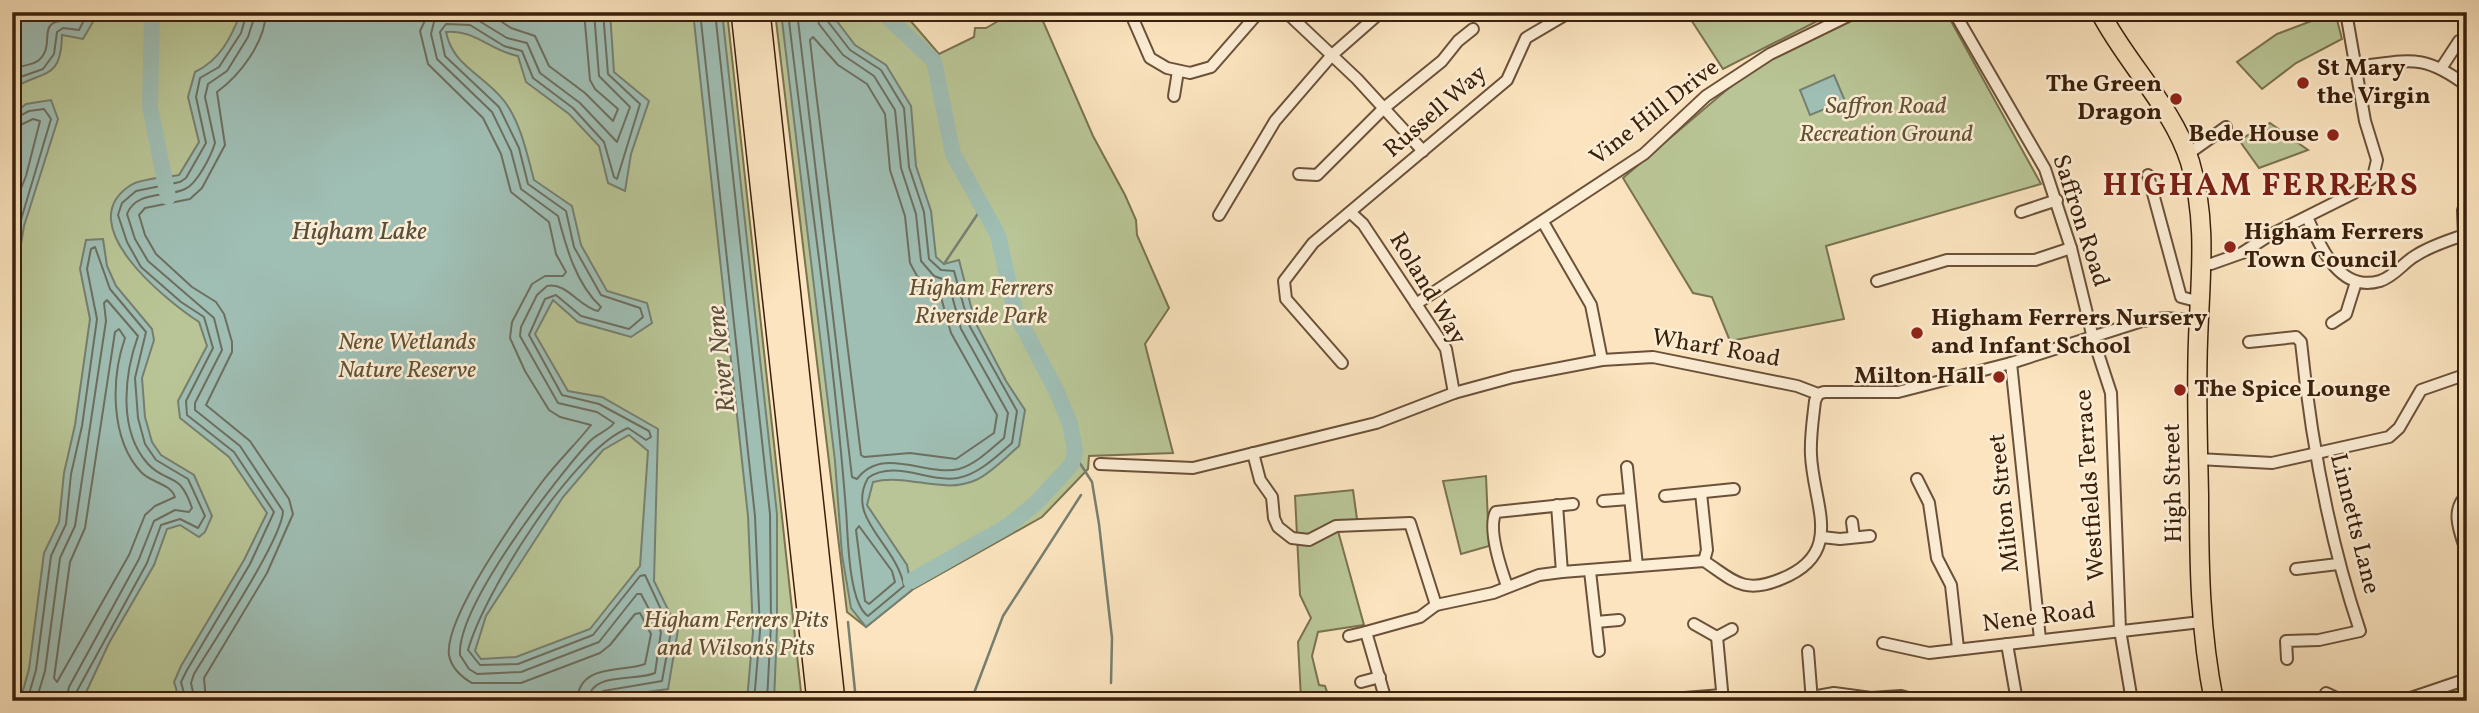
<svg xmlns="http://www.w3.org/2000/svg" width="2479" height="713" font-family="Vollkorn,serif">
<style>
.green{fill:#b9c596;stroke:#7a7250;stroke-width:2}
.water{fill:#9fbeb4;stroke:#777f70;stroke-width:2;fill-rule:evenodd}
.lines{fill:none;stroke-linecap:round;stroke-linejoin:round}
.shore{stroke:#6d6f60;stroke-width:2}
.stream{stroke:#777f70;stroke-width:2.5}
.river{stroke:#9fbeb4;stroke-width:16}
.street-casing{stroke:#6b5138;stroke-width:14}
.primary-casing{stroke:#3b200b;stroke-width:21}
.highway-casing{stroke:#3b200b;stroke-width:24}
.street{stroke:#fcedd5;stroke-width:10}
.primary{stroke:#fbe4bf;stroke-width:18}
.highway{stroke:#fbe4bf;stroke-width:21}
.poi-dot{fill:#8f2418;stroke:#fcedd5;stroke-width:2.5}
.labels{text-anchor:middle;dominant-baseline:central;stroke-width:5;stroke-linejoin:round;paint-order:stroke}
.poi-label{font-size:24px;font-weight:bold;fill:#3b200b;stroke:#fcedd5;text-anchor:start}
.park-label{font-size:24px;font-style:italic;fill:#615235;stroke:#fcedd5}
.street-label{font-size:24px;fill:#3b200b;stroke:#fcedd5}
.water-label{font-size:26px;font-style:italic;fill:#594f3e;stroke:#fcedd5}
.district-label{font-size:32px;font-weight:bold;letter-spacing:2px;fill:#7a1f14;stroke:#fcedd5}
</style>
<rect width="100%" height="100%" fill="#fbe4bf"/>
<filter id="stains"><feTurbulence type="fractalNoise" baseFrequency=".00286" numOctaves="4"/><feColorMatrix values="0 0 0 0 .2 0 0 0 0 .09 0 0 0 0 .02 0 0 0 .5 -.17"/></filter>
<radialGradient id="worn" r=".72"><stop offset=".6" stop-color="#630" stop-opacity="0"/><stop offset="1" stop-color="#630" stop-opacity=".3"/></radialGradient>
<g class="green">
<polygon points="12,12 727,12 802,701 12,701"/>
<polygon points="775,12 903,12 939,54 974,37 975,28 986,28 1007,16 1010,20 1025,12 1039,12 1093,136 1125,195 1136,220 1137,235 1169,308 1145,344 1173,453 1089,456 1088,469 1042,517 912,590 866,627 847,612"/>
<polygon points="1686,12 1835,12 1723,69"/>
<polygon points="1870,12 1946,12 2041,184 1826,246 1844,319 1730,341 1712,297 1693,293 1623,178 1750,70"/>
<polygon points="2335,12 2342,39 2296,63 2262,89 2237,62 2277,34"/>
<polygon points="2270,123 2308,150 2259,168 2239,140"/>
<polygon points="1486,476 1489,546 1461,554 1443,481"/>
<polygon points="1353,490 1357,519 1338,531 1364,625 1318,632 1312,656 1319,685 1325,686 1330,701 1304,701 1301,699 1298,642 1311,618 1300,595 1295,496"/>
<polygon points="2467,684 2467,701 2418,701"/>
</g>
<g class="water">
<path d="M12 12H94V20L83 39 62 35C61 82 43 69 12 89Z"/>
<path d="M241 12H610L614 72 649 101 631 154 625 191 608 183 599 146 569 114 526 82 518 56C491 51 474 29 446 32 453 67 484 74 505 102 521 124 527 154 534 180L572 206 581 245 607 291 647 303 652 323 631 337 578 322 553 300 535 334 568 391 602 397 658 429 654 581 678 630 668 689 584 701H180L174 682 181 666 244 560 267 513 229 457 180 418 178 401 207 346 199 322C167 301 69 224 131 185 143 178 165 178 179 175L199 142 188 97 195 72C220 60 231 38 241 12ZM629 435 648 451 640 566 590 629 516 657 481 659 475 651 486 616 563 497 603 450Z"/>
<polygon points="693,12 722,12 777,514 777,620 781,623 777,628 774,701 747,701 753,631 748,516"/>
<path d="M781 12H830L855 45 886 65 911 106 916 166 931 211 936 257 944 264 959 260 975 322 1006 381 1025 410 1019 446C1006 457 991 473 976 480 943 495 908 473 873 482L867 505 907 565 912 590 866 627 851 608 842 555 835 461Z"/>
<polygon points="1834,75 1845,101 1810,115 1800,90"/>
<polygon points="51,100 58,119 24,226 12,298 12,115 26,104"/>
<polygon points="103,239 107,266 116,286 152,329 154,340 142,378 145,417 152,442 161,455 194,475 212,516 205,532 199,537 180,525 167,529 154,565 109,643 82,701 20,701 29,669 44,553 59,522 64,473 75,425 90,319 80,269 86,240"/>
</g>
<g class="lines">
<g class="shore">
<path d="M429 12 420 31 428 64 483 118 501 154 511 192 549 222 556 254 566 272 563 276H545L532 284 512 322 510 338 525 371 549 410 560 417 591 425C576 444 557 462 542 482 519 513 444 618 449 655 451 667 461 677 472 683H521L600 653 610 645 635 614 640 613 651 634 645 664C620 673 579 663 577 701"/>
<polyline points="487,12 511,28 535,36 549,66 585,93 613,121 618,109 595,89 590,80 584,12"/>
<polyline points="700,12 755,516 760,631 754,701"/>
<polyline points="715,12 770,514 771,624 767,701"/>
<path d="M788 12C807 178 833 343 846 510 848 534 848 603 868 616L904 586C896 543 845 519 868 478 894 459 930 483 958 478 979 474 997 456 1012 443L1017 411 969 325 954 271 941 270 929 259 924 212 909 167 904 108 881 70 850 50 826 19 825 12"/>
<path d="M797 12 852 477 857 479C882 445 927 477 959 469 976 464 991 449 1004 438L1008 413 961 329 948 281 934 276 921 261 916 214 901 168 895 110 874 76 843 55 819 24 816 12"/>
<polygon points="813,37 838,65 867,84 885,114 890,170 905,216 910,263 917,276 939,290 951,333 997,415 994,433 956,459 910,453 864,457 861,455 815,84 810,40"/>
<path d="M12 70C20 65 32 66 39 60 58 43 31 17 75 21L79 12"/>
<polyline points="12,80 43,69 54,54 57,32 63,28 79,30 88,12"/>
<polyline points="12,120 29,111 44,109 51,119 12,250"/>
<polyline points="12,129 33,119 40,121 26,176 12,211"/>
<path d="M119 329 125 338C111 378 110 439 141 472 151 483 170 483 175 497L155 506 145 515 129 555 57 682 54 678 70 562 85 528 115 332Z"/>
<polygon points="859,526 892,571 895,582 869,604 865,601 856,530"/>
<polyline points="27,701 36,670 51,556 66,524 71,474 82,426 97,319 87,269 91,249 95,247 110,289 146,332 135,378 138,418 145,444 156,460 188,479 205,516 198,528 180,519 161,525 147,563 77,691 75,701"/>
<path d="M36 701 45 671 60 558 75 526 106 321 104 303 107 300 138 336C124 375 118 431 148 464 168 485 179 470 192 508L189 512 175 510 154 521 139 559 69 687 66 701"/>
<polyline points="186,701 181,682 187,670 250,564 274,512 234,452 187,415 186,401 213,348 204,317 181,302 141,267 127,242 118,215 122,203 136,191 180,182 186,178 206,143 196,97 200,78 219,67 241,33 247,12"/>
<path d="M195 701 191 683 194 674C212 644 283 538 283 511L240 446 195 410V403L222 350 214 318 148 261 135 239 127 214C136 190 167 198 185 189 197 184 211 156 215 143L205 97 208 84 227 71 248 37 256 12"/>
<path d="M206 701 204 678 267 573 293 514 289 499 250 441 206 405 232 352V342L224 314 216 302 192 287 156 254 145 235 139 215 145 208 190 199 202 188 225 145 217 92C240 75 265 43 266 12"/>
<path d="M588 701C590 671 635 682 655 673L661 632 641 594H637L599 642 521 672 477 674 469 669 460 655C457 606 555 480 589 442 596 434 608 431 614 423L597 412 558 403 520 336 521 327 537 295 547 286C567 282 579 307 598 311L601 307C576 284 566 247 558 216L521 189 511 151 492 112 437 59 431 34 434 22 446 15 471 16 507 38 527 43 540 73 580 103 617 142 630 107 599 76 594 12"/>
<path d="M597 701 603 691 662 681 671 631 645 575 640 576 593 635 518 664 480 665 468 650C484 593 572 451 628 428L646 440 651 437 649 431 599 404 562 395 529 335 545 299 556 295 581 316 629 329 643 317 640 308 601 295 574 247 566 211 528 184 519 148 499 107 445 56 440 32 446 24 470 25 504 46 522 51 533 78 573 108 604 142 614 177 617 179 640 104 608 74 603 12"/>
</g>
<g class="stream">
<polyline points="944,264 983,206"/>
<polyline points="1074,454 1092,482 1099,524 1112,638 1111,683"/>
<polyline points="848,622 856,701"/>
<polyline points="971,701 1003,616 1081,495"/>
</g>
<g class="river">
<polyline points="152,12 150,107 168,197"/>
<polyline points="882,12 934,61 953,154 998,235 1015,312 1057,392 1070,424 1075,451 1072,464 1036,503 1008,526 911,581"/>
</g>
<g class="street-casing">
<g id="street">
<polyline points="1130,12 1150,58 1167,68 1190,73 1211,67 1259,12"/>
<polyline points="1286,12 1357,79 1423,151"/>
<polyline points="1954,12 2045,169 2071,248 2093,338 2111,393 2120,630 2132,701"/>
<path d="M2355 67C2408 61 2422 52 2467 86"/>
<polyline points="2442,67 2459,41 2467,38"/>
<polyline points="1174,96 1178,71"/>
<polyline points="2188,154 2226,127"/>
<polyline points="1299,174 1317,175 1384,108 1442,61 1458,41 1473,29"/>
<polyline points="2148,175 2181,297 2200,302"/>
<polyline points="2021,212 2057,200"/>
<polyline points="1351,213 1363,224 1446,349 1454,393"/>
<polyline points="1219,215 1275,121 1332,55 1381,12"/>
<path d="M2307 217C2320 246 2339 293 2380 281 2395 276 2403 263 2415 256 2430 246 2447 241 2464 235L2463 210"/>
<polyline points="1543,222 1591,305 1602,360"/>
<polyline points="2203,264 2211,264 2242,253 2270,235 2354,193 2373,177 2377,160 2365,121 2346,12"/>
<polyline points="1877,281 1947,260 2035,260 2071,248"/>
<polyline points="1416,304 1644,154 1706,96 1770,54 1856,12"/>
<polyline points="2465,314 2467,319"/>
<polyline points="2332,323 2346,314 2356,282"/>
<path d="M2249 342 2296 337 2301 342C2311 441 2328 536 2360 631L2319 640 2286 641 2287 659"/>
<polyline points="1342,363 1286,299 1284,281 1313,243 1507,80 1526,38 1570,12"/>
<polyline points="2011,363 2040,639"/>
<polyline points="1253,453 1260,480 1272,497 1274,518 1278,527 1292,538 1309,540 1336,526 1410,523 1436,605"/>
<polyline points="2198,459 2272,463 2389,437 2399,428 2421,390 2467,374"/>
<polyline points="1100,464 1193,468 1376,423 1454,393 1513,377 1602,360 1653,357 1797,386 1818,394 1824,392 1898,392 2011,363 2142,321 2166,318 2199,321"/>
<polyline points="1627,467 1637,566"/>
<polyline points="1917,479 1929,503 1937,558 1951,585 1958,648"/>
<polyline points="1701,493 1707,550 1704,561"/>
<path d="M2467 495C2449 511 2461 534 2467 554"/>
<polyline points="1665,496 1734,489"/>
<polyline points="1603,501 1629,499"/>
<polyline points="1557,505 1562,572"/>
<polyline points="1852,522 1854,537"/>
<polyline points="1822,537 1840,539 1870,536"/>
<polyline points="2296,569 2338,564"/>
<polyline points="1590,571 1599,651"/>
<path d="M1507 586C1501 569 1487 528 1496 512L1573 504"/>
<path d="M1436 605 1493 593 1539 575 1562 572 1704 561C1733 580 1743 595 1781 579 1846 553 1813 505 1811 455 1810 437 1813 419 1815 401L1818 394"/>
<polyline points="1596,622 1619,620"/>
<polyline points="1694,624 1717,637 1732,629"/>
<polyline points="1349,636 1366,632"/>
<polyline points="1717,637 1723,701"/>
<polyline points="1883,643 1929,653 2201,622"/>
<polyline points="2007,644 2017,701"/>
<polyline points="1808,651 1812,701"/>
<polyline points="1361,682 1380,677"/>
<polyline points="2326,693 2343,701"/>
<polyline points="1384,694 1366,632 1420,617 1436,605"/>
<polyline points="1812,697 1834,693 1871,698 1901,696 1918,701"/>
<polyline points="1647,701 1722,695"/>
<polyline points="2402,701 2467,679"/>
</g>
</g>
<g class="primary-casing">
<path id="primary" d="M2100 12C2126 63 2173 107 2190 162 2208 222 2200 280 2198 341 2196 392 2198 444 2199 495 2199 565 2200 632 2214 701"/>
</g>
<g class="highway-casing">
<g id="highway">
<polyline points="742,12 818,701"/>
<polyline points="759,12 834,701"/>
</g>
</g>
<use href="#street" class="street"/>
<use href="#primary" class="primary"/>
<use href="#highway" class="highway"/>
</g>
<g class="poi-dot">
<circle cx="2303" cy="83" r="7"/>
<circle cx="2176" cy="99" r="7"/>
<circle cx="2333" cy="135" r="7"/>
<circle cx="2230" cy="247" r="7"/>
<circle cx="1917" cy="333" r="7"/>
<circle cx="1999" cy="377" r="7"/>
<circle cx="2180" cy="390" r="7"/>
</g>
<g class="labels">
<g class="poi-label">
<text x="2317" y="69">St Mary<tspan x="2317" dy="28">the Virgin</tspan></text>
<text x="2162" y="85" text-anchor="end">The Green<tspan x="2162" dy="28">Dragon</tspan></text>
<text x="2319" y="135" text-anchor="end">Bede House</text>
<text x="2244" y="233">Higham Ferrers<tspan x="2244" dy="28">Town Council</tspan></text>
<text x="1931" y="319">Higham Ferrers Nursery<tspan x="1931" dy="28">and Infant School</tspan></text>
<text x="1985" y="377" text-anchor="end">Milton Hall</text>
<text x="2194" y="390">The Spice Lounge</text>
</g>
<g class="park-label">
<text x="1886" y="107">Saffron Road<tspan x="1886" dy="28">Recreation Ground</tspan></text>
<text x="981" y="289">Higham Ferrers<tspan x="981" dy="28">Riverside Park</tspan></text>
<text x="407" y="343">Nene Wetlands<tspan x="407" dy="28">Nature Reserve</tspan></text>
<text x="736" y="621">Higham Ferrers Pits<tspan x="736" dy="28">and Wilson's Pits</tspan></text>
</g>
<g class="street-label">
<text transform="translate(1436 112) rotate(-41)">Russell Way</text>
<text transform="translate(1655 113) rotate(-38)">Vine Hill Drive</text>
<text transform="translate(2080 221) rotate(72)">Saffron Road</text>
<text transform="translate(1427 289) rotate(59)">Roland Way</text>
<text transform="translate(1716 349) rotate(10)">Wharf Road</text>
<text transform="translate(2174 483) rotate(-91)">High Street</text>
<text transform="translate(2091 485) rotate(-94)">Westfields Terrace</text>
<text transform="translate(2005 503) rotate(-96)">Milton Street</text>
<text transform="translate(2354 524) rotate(76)">Linnetts Lane</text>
<text transform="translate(2039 618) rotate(-7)">Nene Road</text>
</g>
<g class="water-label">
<text x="359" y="232">Higham Lake</text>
<text transform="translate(722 359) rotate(-96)">River Nene</text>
</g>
<g class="district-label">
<text x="2261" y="187">HIGHAM FERRERS</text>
</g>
</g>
<rect width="2479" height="713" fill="none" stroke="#fbe4bf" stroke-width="42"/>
<rect x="14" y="14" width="2451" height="685" fill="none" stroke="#3b200b" stroke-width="3.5"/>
<rect x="21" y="21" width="2437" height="671" fill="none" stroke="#3b200b" stroke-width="2"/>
<rect width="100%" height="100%" filter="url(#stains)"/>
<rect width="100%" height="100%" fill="url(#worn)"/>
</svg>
